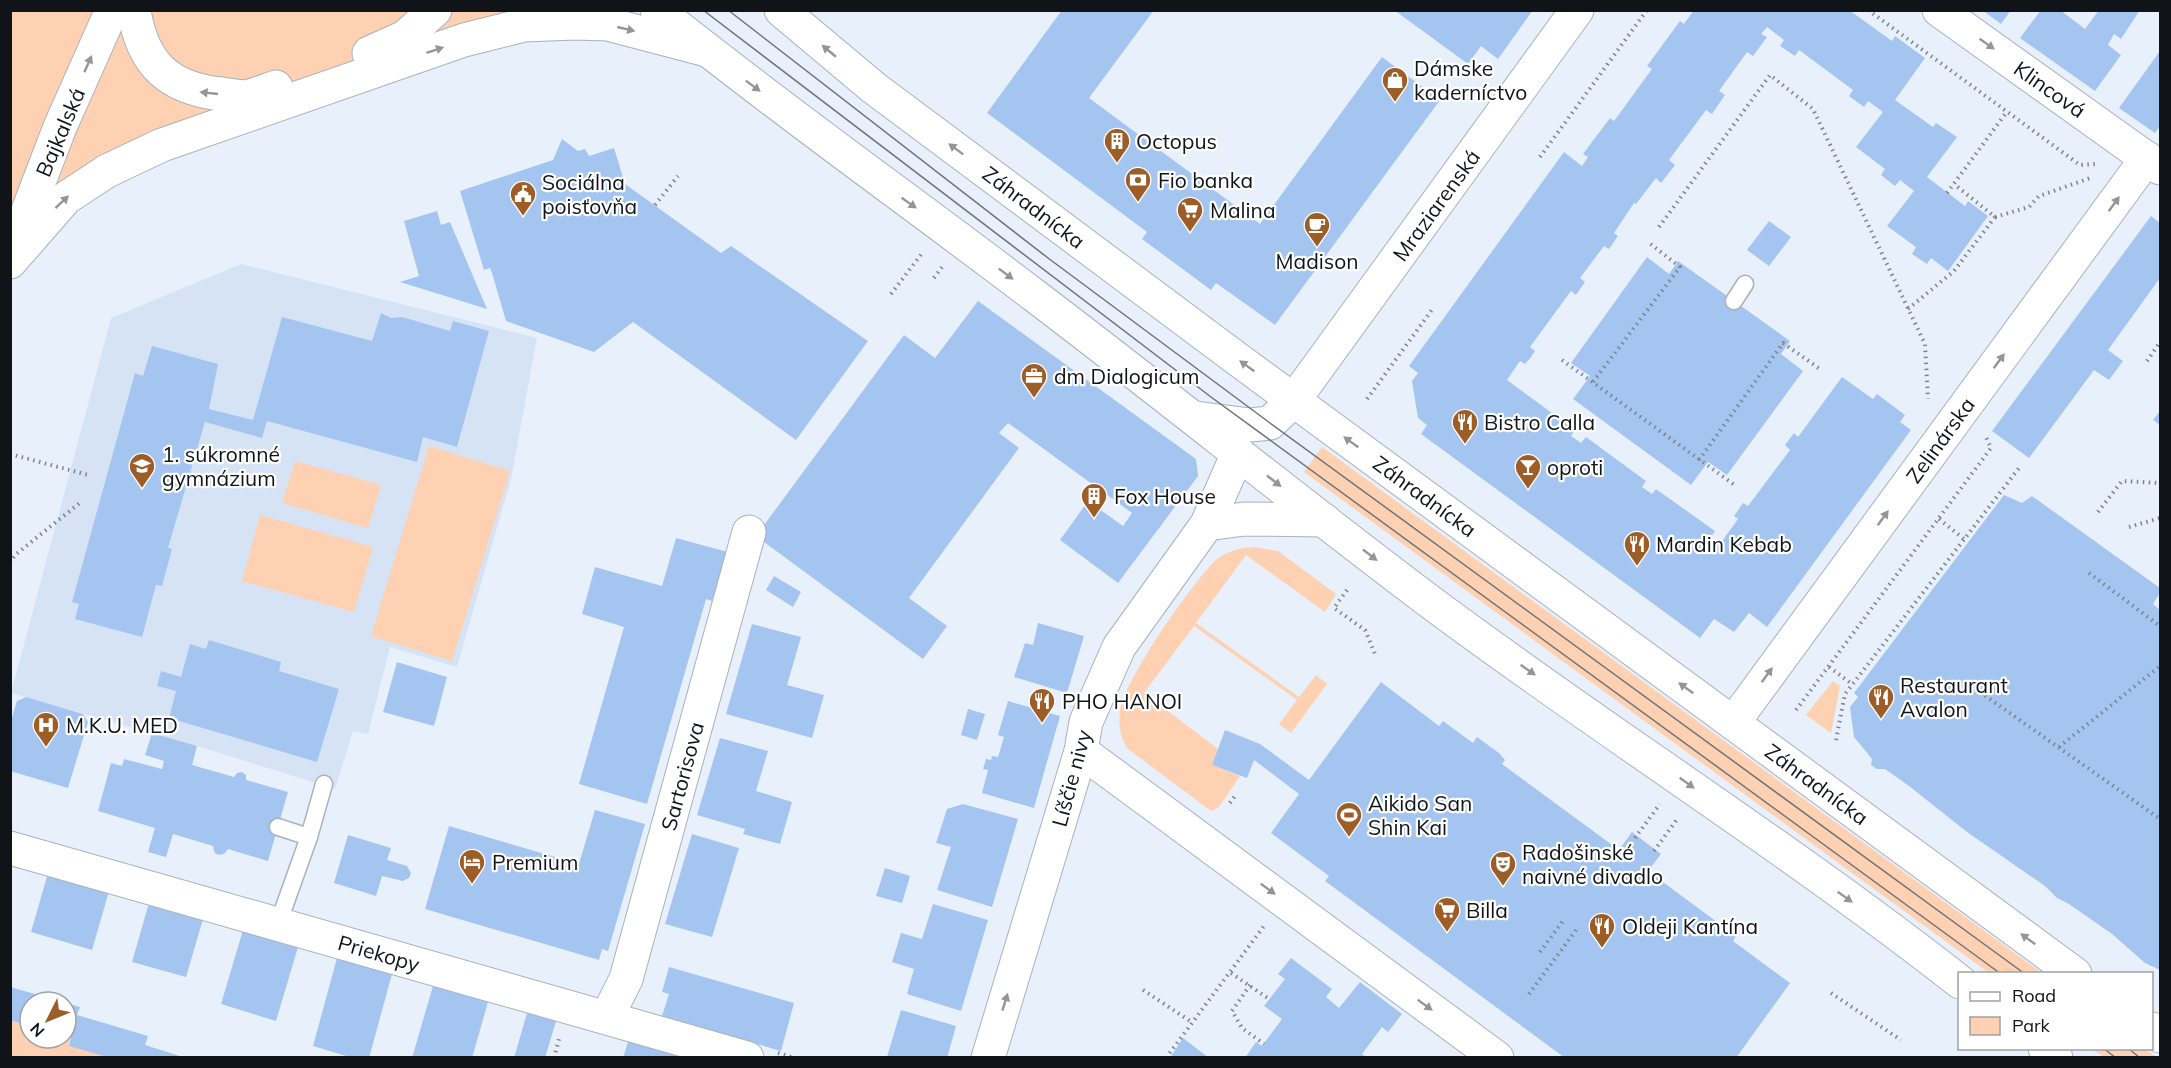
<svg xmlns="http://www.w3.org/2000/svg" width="2171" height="1068" font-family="Mulish,sans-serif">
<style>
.built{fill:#d6e3f4}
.green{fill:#fdd1b1}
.building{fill:#a5c5f1}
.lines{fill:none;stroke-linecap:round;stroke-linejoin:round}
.service-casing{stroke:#a9b1bc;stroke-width:19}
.minor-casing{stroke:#a9b1bc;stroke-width:35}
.tertiary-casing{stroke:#a9b1bc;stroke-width:35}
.primary-casing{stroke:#a9b1bc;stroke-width:35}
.path{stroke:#7f848c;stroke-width:4;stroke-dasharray:1.5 4.5;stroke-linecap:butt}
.service{stroke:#fff;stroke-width:16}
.minor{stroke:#fff;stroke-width:33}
.tertiary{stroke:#fff;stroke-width:33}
.primary{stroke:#fff;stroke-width:33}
.tram{stroke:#6e737a;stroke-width:1.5}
.oneway{fill:#939597}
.labels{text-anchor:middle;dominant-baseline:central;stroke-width:4.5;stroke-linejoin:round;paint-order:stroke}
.poi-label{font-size:21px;fill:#101317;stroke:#fff;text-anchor:start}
.street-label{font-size:21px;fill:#101317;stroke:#fff}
</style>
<rect width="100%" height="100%" fill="#e8f0fc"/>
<polygon class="built" points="241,264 537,338 511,479 457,667 390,647 368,734 353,731 335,789 197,746 11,693 111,318"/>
<g class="green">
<polygon points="591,10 81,175 11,270 11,11"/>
<polygon points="429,446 510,471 452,661 371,636"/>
<polygon points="1322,447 2042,973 1989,973 1304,472"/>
<polygon points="295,461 381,485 368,528 282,503"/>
<polygon points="260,515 373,547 354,612 242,581"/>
<path d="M1254 547 1278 551 1336 594 1325 612 1246 555 1196 623 1299 697 1316 675 1327 684 1291 733 1279 724 1297 700 1194 626 1144 693 1218 749 1212 765 1240 776 1219 807 1211 811 1128 749C1119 736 1118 722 1121 706 1128 676 1196 575 1220 557 1230 550 1242 548 1254 547Z"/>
<polygon points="1833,681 1840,686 1831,733 1806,715"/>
<polygon points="10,1020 30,1026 30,1038 66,1036 71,1037 69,1046 112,1057 11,1057"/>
<polygon points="2092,1049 2144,1049 2157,1057 2104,1057"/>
</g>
<g class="building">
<polygon points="1062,10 1154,10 1089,98 1260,224 1382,57 1440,100 1275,325 1216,283 1211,290 1142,239 1147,232 987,113"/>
<polygon points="1394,10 1533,10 1498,59 1481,46 1468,64"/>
<polygon points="1694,10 1849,10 1892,41 1895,36 1925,58 1895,100 1933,127 1936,123 1957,137 1927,177 1965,206 1968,201 1988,216 1948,271 1931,258 1927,264 1912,254 1916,247 1887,226 1914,191 1900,180 1895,186 1881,175 1885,169 1856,147 1883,112 1868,101 1864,107 1849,96 1853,90 1799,50 1795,56 1780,46 1784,40 1767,27 1761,34 1767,37 1753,56 1747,52 1719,91 1725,95 1712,114 1706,110 1669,160 1675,165 1661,183 1656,178 1636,204 1634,203 1614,233 1618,236 1609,249 1604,246 1580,278 1585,282 1576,295 1571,291 1530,347 1535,351 1531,357 1525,364 1520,361 1509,377 1507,380 1575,430 1571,436 1581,443 1586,437 1646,481 1642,487 1652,494 1656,489 1715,531 1711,537 1720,544 1738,519 1734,516 1743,503 1748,506 1790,450 1785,445 1794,433 1798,437 1842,377 1873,399 1877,394 1905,415 1900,422 1911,430 1767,627 1749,613 1734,632 1714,619 1700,638 1421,434 1427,425 1418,418 1412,381 1418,373 1409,366 1564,152 1582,166 1588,157 1583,154 1610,118 1614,121 1652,69 1647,66 1680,21 1684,24"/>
<polygon points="1982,10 2011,10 2001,24"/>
<polygon points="2041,10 2060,10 2085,29 2099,10 2140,10 2121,39 2114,34 2108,45 2121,55 2095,91 2020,38"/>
<polygon points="2160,51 2160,126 2155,133 2119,108"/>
<polygon points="562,139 578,151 585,149 589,156 614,148 625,184 721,253 731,246 868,341 796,440 633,322 594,352 506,321 492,273 490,268 484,270 460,191 553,160"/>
<polygon points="437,211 441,225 450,222 487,309 400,282 419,276 404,221"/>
<polygon points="2151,216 2160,223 2160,278 2108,350 2123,361 2109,380 2094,370 2029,458 1992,431"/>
<polygon points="1769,221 1791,237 1769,266 1747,250"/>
<polygon points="1647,257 1669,274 1678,261 1790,341 1781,354 1803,371 1727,475 1708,462 1691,485 1573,399 1590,376 1571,363"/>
<polygon points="978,301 1196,459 1198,476 1118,583 1060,540 1088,501 1123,526 1132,513 1008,423 999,433 1019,448 909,598 947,626 923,659 756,536 904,335 935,358"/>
<polygon points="381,313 391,318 402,317 450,331 453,321 489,331 457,447 423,437 417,462 267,421 262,438 205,422 168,548 172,549 162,586 156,585 142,637 75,619 79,604 72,602 135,373 143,376 152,346 218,364 209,409 253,420 282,317 372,341"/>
<polygon points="2160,411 2160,425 2153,420"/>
<polygon points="2004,495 2022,503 2032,496 2160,588 2160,593 2153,604 2160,610 2160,970 2145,963 2112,934 2069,904 2057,898 2045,886 1967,832 1909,786 1885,769 1877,769 1871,765 1872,759 1854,737 1850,707 1858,697 1854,693"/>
<polygon points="676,538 728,552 712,601 706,599 647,804 579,784 624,627 582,614 595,567 662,586"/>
<polygon points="774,576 801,592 793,607 766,590"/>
<polygon points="1038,623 1084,636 1067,693 1014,677 1025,643 1033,645"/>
<polygon points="752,624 801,637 787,685 824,695 812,738 726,714"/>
<polygon points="209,640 281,662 279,671 339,689 317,762 169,718 176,691 157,686 161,671 181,677 190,644 206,649"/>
<polygon points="397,662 447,677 434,726 383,712"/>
<polygon points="1381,682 1439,726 1443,721 1473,743 1477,737 1499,753 1505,760 1502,764 1619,850 1632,832 1661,854 1648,871 1736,936 1733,941 1790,983 1736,1058 1565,1058 1325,881 1329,876 1271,833 1299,794 1254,760 1247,778 1212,765 1225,730 1260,744 1309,780"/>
<polygon points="26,697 83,714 88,722 68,788 10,771 10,724 17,701"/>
<polygon points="1008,701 1060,716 1034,808 982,793 988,770 983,769 986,759 991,760 992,756 998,757 1004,737 998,735"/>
<polygon points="968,709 985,714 977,740 961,735"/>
<polygon points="152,733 197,746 192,765 234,777 237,773 242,772 246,775 246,780 288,792 268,861 228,849 224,854 218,855 214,852 213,846 173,834 166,857 148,852 155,828 98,811 111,763 122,766 124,759 162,769 164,761 145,755"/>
<polygon points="720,738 768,751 756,791 792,802 780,844 743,834 745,829 697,815"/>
<polygon points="963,804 1018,819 992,907 937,890 951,847 936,843 947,809"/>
<polygon points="595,810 645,824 608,951 602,949 599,960 425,909 449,826 579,864"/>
<polygon points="692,834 739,848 712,937 665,924"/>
<polygon points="348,835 391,848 387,860 407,866 411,873 409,878 403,881 382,876 376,896 334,883"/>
<polygon points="885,868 910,876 902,903 876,896"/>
<polygon points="48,873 109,891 92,950 31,932"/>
<polygon points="149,903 203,919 186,977 132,962"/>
<polygon points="933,904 988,920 961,1011 907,994 914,969 892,962 901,933 922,939"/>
<polygon points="243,930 298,947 276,1021 221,1004"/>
<polygon points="337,958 392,974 369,1058 353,1058 313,1046"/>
<polygon points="1291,958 1332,989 1326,997 1339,1008 1360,982 1402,1014 1388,1032 1382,1027 1362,1054 1367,1058 1245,1058 1256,1042 1262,1046 1282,1019 1264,1006 1285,979 1278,974"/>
<polygon points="669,967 794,1003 781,1051 662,1016 669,994 662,992"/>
<polygon points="433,986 488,1002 472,1058 412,1058"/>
<polygon points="10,987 60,1001 60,1002 30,1002 30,1026 10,1020"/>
<polygon points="66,1003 80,1007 77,1015 148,1036 145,1045 186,1058 111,1058 69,1046 71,1037 66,1036"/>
<polygon points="901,1010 956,1026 947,1058 887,1057"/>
<polygon points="527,1013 556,1021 545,1058 514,1058"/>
<polygon points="1183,1038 1209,1058 1170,1058"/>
<polygon points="628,1042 682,1057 682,1058 623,1058"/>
</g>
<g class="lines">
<g class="service-casing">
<g id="service">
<polyline points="1734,301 1745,284"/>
<polyline points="278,827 309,837"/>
<polyline points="278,924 309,837 324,784"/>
</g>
</g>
<g class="minor-casing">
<g id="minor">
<polyline points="1939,10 2160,168"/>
<polyline points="1195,418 1250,425 1270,423 1294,400 1577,10"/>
<polyline points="1207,524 1244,519 1324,520"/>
<polyline points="1733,723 2147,158"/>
<polyline points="1081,751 1497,1058"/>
<polyline points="10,848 747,1058"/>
<polyline points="607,1017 626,979 749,532"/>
<polyline points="988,1058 1081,751 1086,722 1119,647 1207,524 1238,453"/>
</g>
</g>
<g class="tertiary-casing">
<g id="tertiary">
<path d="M657 10C780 109 909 200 1035 296 1167 396 1296 501 1429 601 1603 731 1788 847 1960 982"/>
<polyline points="781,10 874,88 1240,361 2075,974"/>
<polyline points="2152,1029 2160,1036"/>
<polyline points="2045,1048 2056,1058"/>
</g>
</g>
<g class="primary-casing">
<g id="primary">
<path d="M134 10C142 64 169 89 222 94 230 95 241 98 249 96 258 94 267 90 276 87"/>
<polyline points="369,53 405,37 435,10"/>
<polyline points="16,242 60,127 112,10"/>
<polyline points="10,262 66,198 107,171 162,145 464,40 524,25 575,23 608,24 707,50"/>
</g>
</g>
<g class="path">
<polyline points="1868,10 2080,165 2096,164"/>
<polyline points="1540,157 1647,10"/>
<polyline points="1947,193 2006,113"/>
<polyline points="655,205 678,176"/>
<polyline points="1995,217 2029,207 2039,196 2090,178"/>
<polyline points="1659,227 1770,75 1813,109 1925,344 1928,399"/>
<polyline points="934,278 942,267"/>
<polyline points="891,294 923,252"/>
<polyline points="1908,309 1954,271 1995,217 1954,184"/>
<polyline points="1562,360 1736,486"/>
<polyline points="2147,361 2160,342"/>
<polyline points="1593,382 1680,267 1648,242"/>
<polyline points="1367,399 1434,307"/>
<polyline points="10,454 88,475"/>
<polyline points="1699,460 1783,343 1820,369"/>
<polyline points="2098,512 2122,481 2160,483"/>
<polyline points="1939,519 1964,539"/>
<polyline points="2129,527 2160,518"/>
<polyline points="10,563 15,555 81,502"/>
<polyline points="2089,573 2160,626"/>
<polyline points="1347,590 1334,608 1365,630 1375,654"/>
<polyline points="1829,667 1852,684"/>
<polyline points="1980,692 2160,819"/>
<polyline points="1796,710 1991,448 1985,435"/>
<polyline points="1836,740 1845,694 2019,468"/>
<polyline points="2059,747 2160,666"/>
<polyline points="1230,803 1235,796"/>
<polyline points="1635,838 1660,804"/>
<polyline points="1654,851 1678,818"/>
<polyline points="1540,952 1563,921"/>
<polyline points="1231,973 1269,999"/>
<polyline points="1250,985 1232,1011 1242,1028 1264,1044"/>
<polyline points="1143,990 1193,1023"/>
<polyline points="1831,993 1901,1040"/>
<polyline points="1529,994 1576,930"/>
<polyline points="778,1053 795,1058"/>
<polyline points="554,1058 559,1039"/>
<polyline points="1166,1058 1264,926"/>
</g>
<use href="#service" class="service"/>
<use href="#minor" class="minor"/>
<use href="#tertiary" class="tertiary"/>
<use href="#primary" class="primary"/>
<g class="tram">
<polyline points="703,10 1211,397 2001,974"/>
<polyline points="728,10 1048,258 1270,423 2025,974"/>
<polyline points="2103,1048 2116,1058"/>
<polyline points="2128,1048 2140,1058"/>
</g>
</g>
<defs><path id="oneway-solid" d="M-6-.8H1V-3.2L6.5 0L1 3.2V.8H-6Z" transform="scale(1.5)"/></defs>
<g class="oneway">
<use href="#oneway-solid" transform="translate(626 29) rotate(13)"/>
<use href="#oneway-solid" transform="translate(1987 44) rotate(35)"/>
<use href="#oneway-solid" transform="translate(435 50) rotate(-18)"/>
<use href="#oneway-solid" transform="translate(829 51) rotate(-140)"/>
<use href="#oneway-solid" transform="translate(88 64) rotate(-66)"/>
<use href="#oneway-solid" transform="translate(753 86) rotate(37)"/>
<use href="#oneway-solid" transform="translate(209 93) rotate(-174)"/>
<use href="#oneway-solid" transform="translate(956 149) rotate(-143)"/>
<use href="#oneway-solid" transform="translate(62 202) rotate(-43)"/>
<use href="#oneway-solid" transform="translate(909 203) rotate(35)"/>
<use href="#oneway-solid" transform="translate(2114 204) rotate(-54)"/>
<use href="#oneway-solid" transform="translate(1006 274) rotate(37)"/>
<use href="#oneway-solid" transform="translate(1999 361) rotate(-54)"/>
<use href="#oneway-solid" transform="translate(1247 366) rotate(-144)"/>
<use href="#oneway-solid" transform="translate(1351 442) rotate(-144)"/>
<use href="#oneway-solid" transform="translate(1274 481) rotate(38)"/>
<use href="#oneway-solid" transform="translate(1883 518) rotate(-54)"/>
<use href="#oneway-solid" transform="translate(1370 555) rotate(38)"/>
<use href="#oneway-solid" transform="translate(1528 670) rotate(35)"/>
<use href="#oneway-solid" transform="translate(1767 675) rotate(-54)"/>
<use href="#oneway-solid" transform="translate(1686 688) rotate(-144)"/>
<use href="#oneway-solid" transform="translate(1687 783) rotate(36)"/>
<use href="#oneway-solid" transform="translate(1268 889) rotate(36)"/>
<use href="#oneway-solid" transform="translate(1845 897) rotate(36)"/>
<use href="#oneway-solid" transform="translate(2028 939) rotate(-144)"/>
<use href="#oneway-solid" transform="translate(1005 1002) rotate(-73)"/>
<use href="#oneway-solid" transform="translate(1425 1005) rotate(36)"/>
</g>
<defs>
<g id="shop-pin" transform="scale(1.35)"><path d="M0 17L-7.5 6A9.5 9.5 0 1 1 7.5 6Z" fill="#9d5d27" stroke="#fff"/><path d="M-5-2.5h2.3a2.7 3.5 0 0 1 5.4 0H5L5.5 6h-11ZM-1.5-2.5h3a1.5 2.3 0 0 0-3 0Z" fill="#fff"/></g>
<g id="building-pin" transform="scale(1.35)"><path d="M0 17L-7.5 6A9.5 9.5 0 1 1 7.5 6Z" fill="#9d5d27" stroke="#fff"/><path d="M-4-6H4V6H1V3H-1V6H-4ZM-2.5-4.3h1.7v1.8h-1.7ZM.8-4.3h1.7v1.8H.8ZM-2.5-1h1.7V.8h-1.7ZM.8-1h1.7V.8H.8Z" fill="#fff"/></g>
<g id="bank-pin" transform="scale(1.35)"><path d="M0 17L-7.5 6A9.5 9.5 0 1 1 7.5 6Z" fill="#9d5d27" stroke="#fff"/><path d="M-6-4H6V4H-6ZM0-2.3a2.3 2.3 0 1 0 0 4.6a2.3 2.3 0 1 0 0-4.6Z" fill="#fff"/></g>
<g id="civic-pin" transform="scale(1.35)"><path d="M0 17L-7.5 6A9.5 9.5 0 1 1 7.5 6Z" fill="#9d5d27" stroke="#fff"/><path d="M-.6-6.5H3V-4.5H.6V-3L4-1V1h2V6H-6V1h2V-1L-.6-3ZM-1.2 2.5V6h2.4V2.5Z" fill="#fff"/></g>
<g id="supermarket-pin" transform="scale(1.35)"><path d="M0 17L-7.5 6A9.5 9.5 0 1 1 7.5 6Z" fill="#9d5d27" stroke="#fff"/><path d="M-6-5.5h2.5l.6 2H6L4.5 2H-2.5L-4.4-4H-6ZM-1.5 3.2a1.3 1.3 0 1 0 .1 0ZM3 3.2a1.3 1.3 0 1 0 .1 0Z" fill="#fff"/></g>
<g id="cafe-pin" transform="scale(1.35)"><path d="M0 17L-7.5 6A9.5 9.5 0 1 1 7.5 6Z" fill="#9d5d27" stroke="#fff"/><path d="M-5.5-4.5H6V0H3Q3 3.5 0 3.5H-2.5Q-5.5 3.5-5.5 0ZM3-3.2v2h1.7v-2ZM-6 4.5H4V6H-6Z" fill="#fff"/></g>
<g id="office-pin" transform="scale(1.35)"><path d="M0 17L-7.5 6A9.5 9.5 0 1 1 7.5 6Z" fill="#9d5d27" stroke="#fff"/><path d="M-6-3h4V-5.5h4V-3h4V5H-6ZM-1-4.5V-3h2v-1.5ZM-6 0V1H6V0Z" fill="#fff"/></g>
<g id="restaurant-pin" transform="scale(1.35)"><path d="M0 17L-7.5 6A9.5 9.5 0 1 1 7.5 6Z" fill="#9d5d27" stroke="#fff"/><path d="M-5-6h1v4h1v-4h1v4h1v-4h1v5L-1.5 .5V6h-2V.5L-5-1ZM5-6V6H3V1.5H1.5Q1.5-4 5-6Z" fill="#fff"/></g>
<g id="school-pin" transform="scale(1.35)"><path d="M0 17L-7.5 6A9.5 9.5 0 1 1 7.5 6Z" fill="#9d5d27" stroke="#fff"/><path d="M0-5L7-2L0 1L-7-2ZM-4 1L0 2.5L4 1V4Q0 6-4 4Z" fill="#fff"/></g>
<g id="bar-pin" transform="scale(1.35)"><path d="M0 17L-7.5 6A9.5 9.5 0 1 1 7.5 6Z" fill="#9d5d27" stroke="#fff"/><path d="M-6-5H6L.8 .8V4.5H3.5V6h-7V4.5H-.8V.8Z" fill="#fff"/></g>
<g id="hospital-pin" transform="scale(1.35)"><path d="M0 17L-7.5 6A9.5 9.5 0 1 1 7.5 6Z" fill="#9d5d27" stroke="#fff"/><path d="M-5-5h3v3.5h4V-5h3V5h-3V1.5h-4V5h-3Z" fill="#fff"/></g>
<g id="stadium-pin" transform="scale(1.35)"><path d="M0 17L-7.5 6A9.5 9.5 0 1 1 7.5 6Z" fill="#9d5d27" stroke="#fff"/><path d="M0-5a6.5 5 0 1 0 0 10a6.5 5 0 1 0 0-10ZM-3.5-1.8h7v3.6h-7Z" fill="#fff"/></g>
<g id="hotel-pin" transform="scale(1.35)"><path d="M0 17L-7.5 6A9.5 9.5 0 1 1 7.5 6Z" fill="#9d5d27" stroke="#fff"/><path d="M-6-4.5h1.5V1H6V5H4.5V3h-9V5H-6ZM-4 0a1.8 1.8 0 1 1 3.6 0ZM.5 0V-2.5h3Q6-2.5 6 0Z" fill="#fff"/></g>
<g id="theatre-pin" transform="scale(1.35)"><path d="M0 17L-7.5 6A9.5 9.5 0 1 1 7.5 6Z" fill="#9d5d27" stroke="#fff"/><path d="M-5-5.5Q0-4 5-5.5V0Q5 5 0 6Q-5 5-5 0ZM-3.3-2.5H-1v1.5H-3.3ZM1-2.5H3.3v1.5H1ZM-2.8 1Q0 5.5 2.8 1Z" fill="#fff"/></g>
</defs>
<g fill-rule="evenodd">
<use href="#shop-pin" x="1395" y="80"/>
<use href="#building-pin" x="1117" y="141"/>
<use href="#bank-pin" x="1138" y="180"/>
<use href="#civic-pin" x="523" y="194"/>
<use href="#supermarket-pin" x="1190" y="210"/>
<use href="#cafe-pin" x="1317" y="225"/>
<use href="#office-pin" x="1034" y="376"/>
<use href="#restaurant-pin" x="1465" y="422"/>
<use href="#school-pin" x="142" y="466"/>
<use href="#bar-pin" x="1528" y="467"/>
<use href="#building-pin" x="1094" y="496"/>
<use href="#restaurant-pin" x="1637" y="544"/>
<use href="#restaurant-pin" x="1881" y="697"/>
<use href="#restaurant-pin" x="1042" y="701"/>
<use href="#hospital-pin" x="46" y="725"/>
<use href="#stadium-pin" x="1349" y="815"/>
<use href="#hotel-pin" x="472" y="862"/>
<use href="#theatre-pin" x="1503" y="864"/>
<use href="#supermarket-pin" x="1447" y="910"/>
<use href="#restaurant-pin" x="1602" y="926"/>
</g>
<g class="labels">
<g class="poi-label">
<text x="1414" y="68">Dámske<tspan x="1414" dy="24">kaderníctvo</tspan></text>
<text x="1136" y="141">Octopus</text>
<text x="1158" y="180">Fio banka</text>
<text x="542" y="182">Sociálna<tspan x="542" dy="24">poisťovňa</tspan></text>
<text x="1210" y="210">Malina</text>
<text x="1317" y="261" text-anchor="middle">Madison</text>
<text x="1054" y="376">dm Dialogicum</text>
<text x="1484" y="422">Bistro Calla</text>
<text x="162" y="454">1. súkromné<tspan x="162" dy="24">gymnázium</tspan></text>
<text x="1547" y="467">oproti</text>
<text x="1114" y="496">Fox House</text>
<text x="1656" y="544">Mardin Kebab</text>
<text x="1900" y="685">Restaurant<tspan x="1900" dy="24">Avalon</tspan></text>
<text x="1062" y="701">PHO HANOI</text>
<text x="66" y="725">M.K.U. MED</text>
<text x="1368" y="803">Aikido San<tspan x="1368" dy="24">Shin Kai</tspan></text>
<text x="1522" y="852">Radošinské<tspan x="1522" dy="24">naivné divadlo</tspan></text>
<text x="492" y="862">Premium</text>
<text x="1466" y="910">Billa</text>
<text x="1622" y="926">Oldeji Kantína</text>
</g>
<g class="street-label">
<text transform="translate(2050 89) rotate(35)">Klincová</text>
<text transform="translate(60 132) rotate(-67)">Bajkalská</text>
<text transform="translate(1436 205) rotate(-54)">Mraziarenská</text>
<text transform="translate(1034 207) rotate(37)">Záhradnícka</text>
<text transform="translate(1940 440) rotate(-54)">Zelinárska</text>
<text transform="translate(1425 496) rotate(36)">Záhradnícka</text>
<text transform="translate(682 776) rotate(-75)">Sartorisova</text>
<text transform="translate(1071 778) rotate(-75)">Líščie nivy</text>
<text transform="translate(1817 784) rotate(36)">Záhradnícka</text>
<text transform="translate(379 953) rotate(16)">Priekopy</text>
</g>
</g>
<rect width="2171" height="1068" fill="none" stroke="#101317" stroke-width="24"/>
<rect x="1958" y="972" width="195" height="78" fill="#ffffff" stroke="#9fa1a2" stroke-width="1.5"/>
<rect x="1970" y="992" width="30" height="9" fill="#ffffff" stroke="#9fa1a2" stroke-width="1.5"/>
<text x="2012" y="1002" font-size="18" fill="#101317">Road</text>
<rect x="1970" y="1017" width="30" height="18" fill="#fdd1b1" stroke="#9fa1a2" stroke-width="1.5"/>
<text x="2012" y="1032" font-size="18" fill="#101317">Park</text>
<g transform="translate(48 1020) rotate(227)"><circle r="28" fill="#ffffff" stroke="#9fa1a2" stroke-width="1.5"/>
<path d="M0-4.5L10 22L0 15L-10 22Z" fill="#9d5d27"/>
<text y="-9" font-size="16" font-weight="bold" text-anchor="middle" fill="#101317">N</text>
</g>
</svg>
